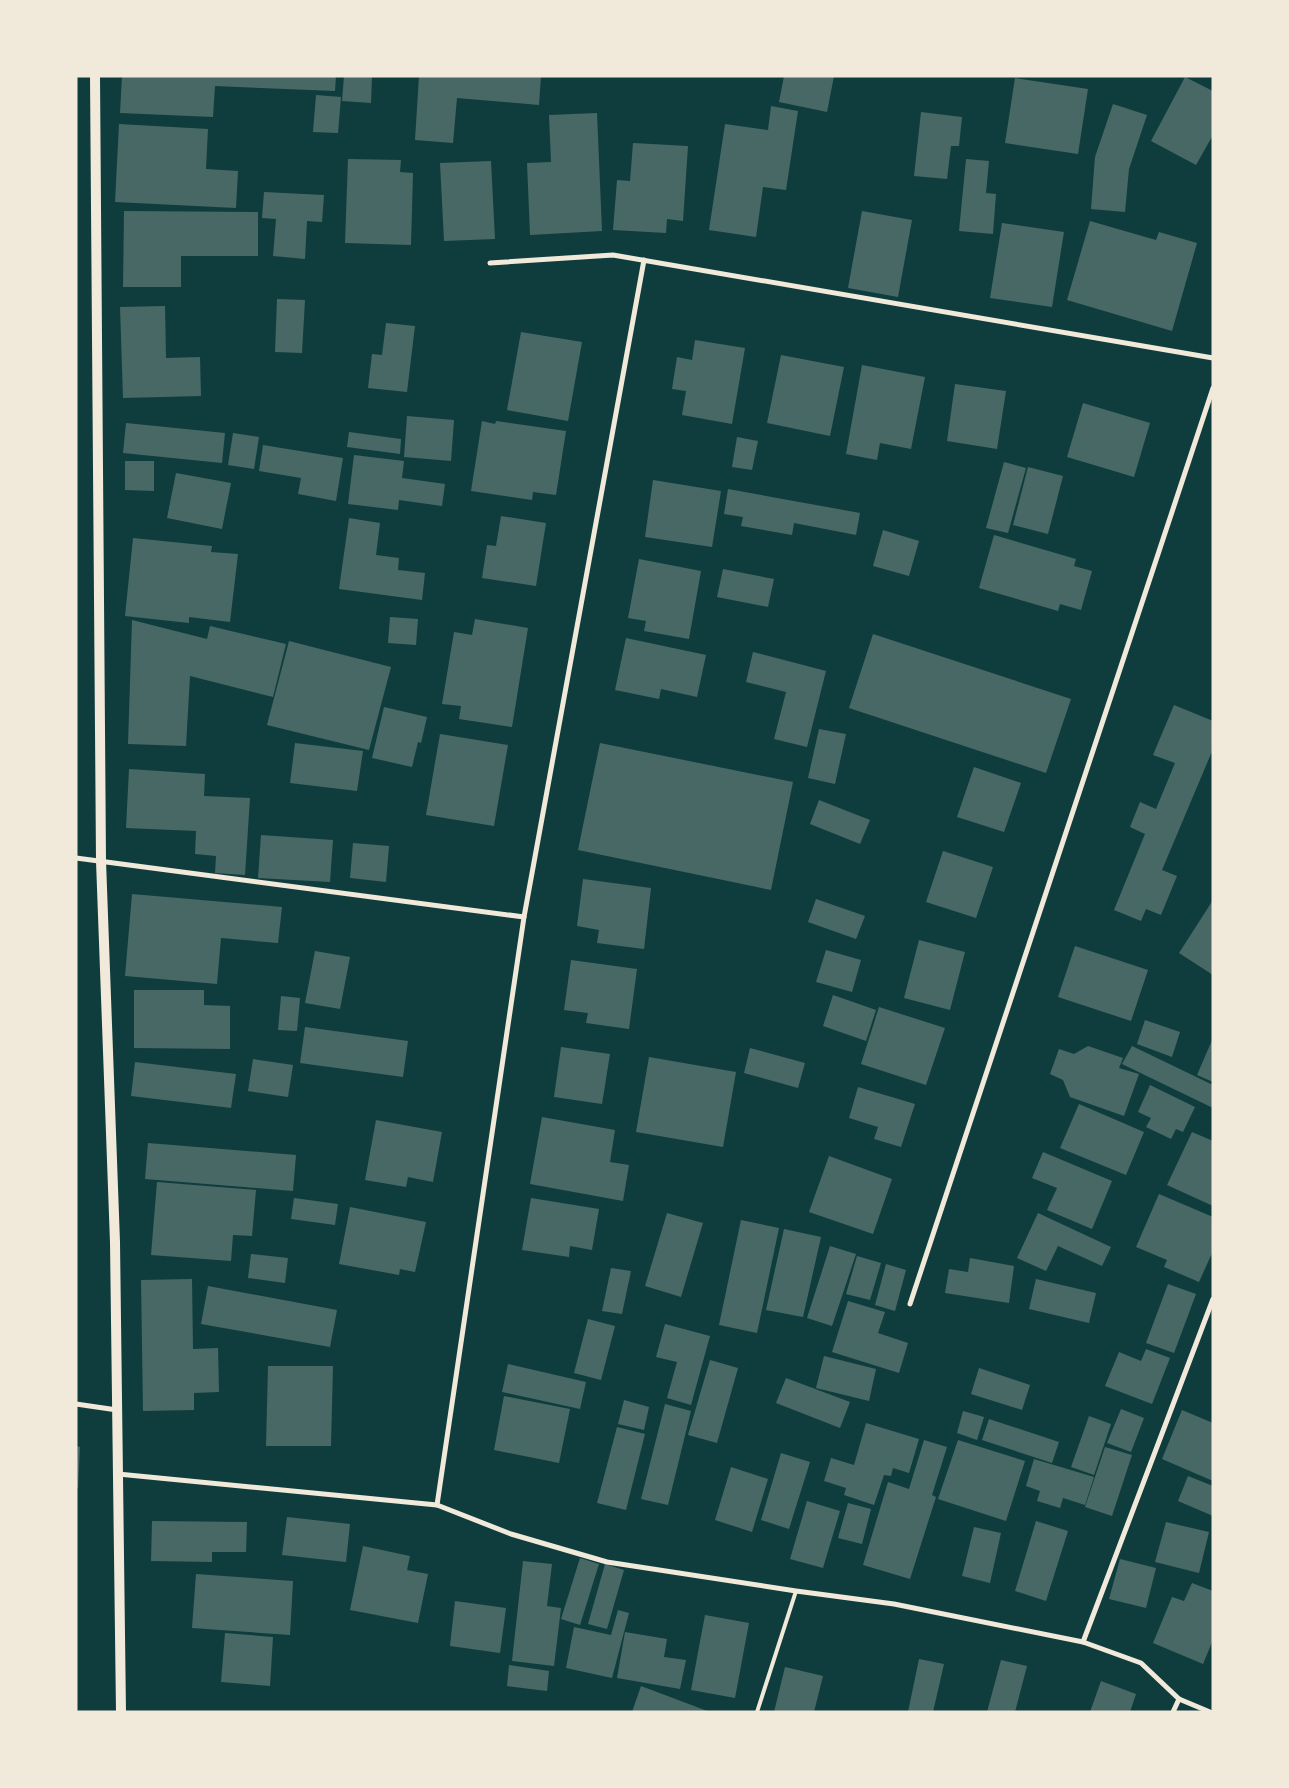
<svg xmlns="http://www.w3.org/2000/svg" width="1289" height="1788" font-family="Rubik,sans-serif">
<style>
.building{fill:#486865}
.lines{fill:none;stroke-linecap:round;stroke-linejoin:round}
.service{stroke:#f1e9da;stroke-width:4}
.minor{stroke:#f1e9da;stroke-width:5}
.secondary{stroke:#f1e9da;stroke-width:10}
</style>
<rect width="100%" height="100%" fill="#0f3d3e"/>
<g class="building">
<polygon points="122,76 336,76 335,91 215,86 213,117 120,113"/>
<polygon points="344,76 372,76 371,103 342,101"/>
<polygon points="419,76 541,76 539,105 457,98 453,143 415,140"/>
<polygon points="784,76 834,76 827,112 779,102"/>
<polygon points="1185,77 1213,91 1213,135 1196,165 1151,141"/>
<polygon points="1015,78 1088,89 1078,154 1005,143"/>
<polygon points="316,95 341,97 338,133 313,132"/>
<polygon points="1113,104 1147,115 1129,169 1125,212 1091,209 1095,157"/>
<polygon points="771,106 798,111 786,190 763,187 756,237 709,230 725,124 768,130"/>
<polygon points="921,112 962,117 959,146 951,146 947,179 914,176"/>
<polygon points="597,113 602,231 530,235 527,163 551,162 549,115"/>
<polygon points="119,124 208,129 206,169 238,171 236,208 115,202"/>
<polygon points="633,143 688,146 683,221 667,219 666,233 613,230 617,180 630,181"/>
<polygon points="348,159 401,160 400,172 413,173 411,245 345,243"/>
<polygon points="966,159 989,161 986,193 996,194 993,234 959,231"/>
<polygon points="491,161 495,239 444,241 440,163"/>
<polygon points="264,192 324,195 322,222 307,221 305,259 273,256 276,219 262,218"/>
<polygon points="124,211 258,212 258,256 181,256 181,287 123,287"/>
<polygon points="862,211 912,220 898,297 848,288"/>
<polygon points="1090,221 1156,240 1159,232 1197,243 1172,331 1067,300"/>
<polygon points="1002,223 1064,232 1052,307 990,298"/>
<polygon points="277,299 305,300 302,353 275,352"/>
<polygon points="165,306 166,358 200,357 201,396 123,398 120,307"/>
<polygon points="386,323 415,326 407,392 368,388 372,354 382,355"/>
<polygon points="521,332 582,342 568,421 507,410"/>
<polygon points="695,340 745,348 732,424 682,415 686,391 672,389 677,357 692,360"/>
<polygon points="781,355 844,367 830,436 767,423"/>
<polygon points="862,365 925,377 911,449 880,443 877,460 846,454"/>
<polygon points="955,384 1006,391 997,449 947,441"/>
<polygon points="1083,403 1150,423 1134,477 1067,457"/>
<polygon points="407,416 454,420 451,461 404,457"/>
<polygon points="482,421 495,424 496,421 566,431 556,495 533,492 532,500 471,491"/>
<polygon points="126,423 225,433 222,463 123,453"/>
<polygon points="349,432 401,439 400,454 347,447"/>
<polygon points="233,433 259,437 254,469 228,465"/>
<polygon points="737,437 758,441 752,470 732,467"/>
<polygon points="263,445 343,458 336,501 298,494 301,478 259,471"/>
<polygon points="354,455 404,461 402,478 445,484 442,506 399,500 398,510 348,504"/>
<polygon points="125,461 154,461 154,491 125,490"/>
<polygon points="1004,462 1026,468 1008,533 986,528"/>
<polygon points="1028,467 1063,476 1048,534 1013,525"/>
<polygon points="176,473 231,483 222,529 167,518"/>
<polygon points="653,480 721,491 712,547 645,537"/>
<polygon points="728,489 860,513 856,535 794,523 792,535 741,526 743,517 724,514"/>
<polygon points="501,516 546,523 536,586 482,578 487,545 496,546"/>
<polygon points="349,518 380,523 376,555 399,558 398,570 425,573 422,600 339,589"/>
<polygon points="883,530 919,541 909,576 873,566"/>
<polygon points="994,535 1076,559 1074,566 1092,571 1081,610 1060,604 1058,611 979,588"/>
<polygon points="133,538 212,546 211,552 238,554 230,622 189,617 189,623 125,616"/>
<polygon points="639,559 701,571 689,639 644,631 646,621 628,618"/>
<polygon points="723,569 774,579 768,607 717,597"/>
<polygon points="390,617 418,619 416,645 388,643"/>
<polygon points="475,619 528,628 512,727 459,719 461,706 442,704 454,632 472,635"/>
<polygon points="132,620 207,639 210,626 286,644 273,697 190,676 186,746 128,744"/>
<polygon points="873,634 1071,699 1046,773 849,708"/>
<polygon points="626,638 706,655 697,697 661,689 659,699 615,690"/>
<polygon points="289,641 391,667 369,750 267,725"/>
<polygon points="753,652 826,671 807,747 774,739 786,692 746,682"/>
<polygon points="1174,705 1213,721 1213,749 1162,870 1177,876 1161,915 1146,909 1141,921 1114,910 1145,834 1130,827 1140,802 1156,809 1175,763 1153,755"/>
<polygon points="384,707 427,717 421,743 418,742 412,767 372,758"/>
<polygon points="819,729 846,734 835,784 808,778"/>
<polygon points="440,734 508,745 494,826 426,815"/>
<polygon points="295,743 363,751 357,791 290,783"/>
<polygon points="600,743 793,782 771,890 578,850"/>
<polygon points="974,767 1021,783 1004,832 957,817"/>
<polygon points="129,769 205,774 204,796 250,798 245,875 215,873 216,856 195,854 196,831 126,828"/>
<polygon points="819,800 870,820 860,844 810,824"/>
<polygon points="261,835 333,840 330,882 258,878"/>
<polygon points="353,843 389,846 386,882 350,878"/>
<polygon points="943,851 993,867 976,918 926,902"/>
<polygon points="583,879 651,888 644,949 597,943 599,930 577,926"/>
<polygon points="132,894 282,907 278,943 221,938 217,984 125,976"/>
<polygon points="816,899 865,916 856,939 808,922"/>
<polygon points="1213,900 1213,975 1179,953"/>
<polygon points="919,940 965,952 950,1010 904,998"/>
<polygon points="1075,946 1148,970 1131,1021 1058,997"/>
<polygon points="826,950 861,960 852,992 816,982"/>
<polygon points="315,951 350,957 340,1009 305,1003"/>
<polygon points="571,960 637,969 629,1029 586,1023 588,1013 564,1010"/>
<polygon points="134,990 204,990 204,1005 230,1006 230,1049 134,1048"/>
<polygon points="833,995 876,1010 866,1041 823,1026"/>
<polygon points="281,996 300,998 297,1031 278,1030"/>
<polygon points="879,1007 945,1028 926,1085 861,1064"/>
<polygon points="1145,1020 1180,1032 1172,1057 1137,1044"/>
<polygon points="305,1027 408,1041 403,1077 300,1063"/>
<polygon points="1213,1038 1213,1082 1197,1075"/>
<polygon points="1088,1046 1123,1058 1119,1068 1139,1074 1124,1116 1070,1097 1063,1080 1050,1074 1059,1049 1074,1054"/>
<polygon points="1132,1046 1213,1085 1213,1108 1122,1064"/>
<polygon points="561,1047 610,1054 602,1104 554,1097"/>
<polygon points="750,1048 805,1063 798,1088 744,1073"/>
<polygon points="649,1057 736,1072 723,1147 636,1132"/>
<polygon points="253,1059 293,1065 288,1097 248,1091"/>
<polygon points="135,1062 236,1074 231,1108 131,1096"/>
<polygon points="1150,1085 1195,1107 1183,1132 1176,1129 1171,1139 1146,1127 1151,1118 1138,1112"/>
<polygon points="858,1087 915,1104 901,1147 874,1139 878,1127 849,1118"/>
<polygon points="1079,1104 1144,1132 1126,1175 1060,1148"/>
<polygon points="542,1117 615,1130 610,1162 629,1165 623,1201 530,1184"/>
<polygon points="376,1120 442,1132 433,1182 408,1177 406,1187 365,1180"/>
<polygon points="1192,1132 1213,1141 1213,1206 1167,1185"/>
<polygon points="148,1143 296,1155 293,1191 145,1179"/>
<polygon points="1043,1152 1112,1181 1092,1229 1047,1210 1057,1188 1032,1178"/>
<polygon points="829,1156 892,1179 873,1234 809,1212"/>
<polygon points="157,1182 256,1190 252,1236 233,1235 231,1261 151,1255"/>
<polygon points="1159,1194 1213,1217 1213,1251 1199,1282 1164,1267 1167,1260 1136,1247"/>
<polygon points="294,1198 338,1204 335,1225 291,1219"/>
<polygon points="531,1198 599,1209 592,1250 570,1246 569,1257 522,1250"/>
<polygon points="350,1207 426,1222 415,1272 400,1269 399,1275 339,1264"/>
<polygon points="667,1213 703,1223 681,1297 645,1286"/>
<polygon points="1038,1213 1111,1247 1102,1266 1058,1246 1046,1271 1017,1258"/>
<polygon points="741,1220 779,1228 757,1333 719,1325"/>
<polygon points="784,1229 821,1237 803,1317 766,1310"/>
<polygon points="830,1246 856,1254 832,1326 807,1318"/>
<polygon points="251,1254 288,1258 285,1283 248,1278"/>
<polygon points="857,1256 881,1263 870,1300 846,1294"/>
<polygon points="970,1258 1014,1266 1009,1303 945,1293 949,1269 968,1272"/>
<polygon points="886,1264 906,1270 895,1311 875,1305"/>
<polygon points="611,1268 631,1271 622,1314 602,1311"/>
<polygon points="192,1279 193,1349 218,1348 219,1392 194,1393 194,1410 143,1411 141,1280"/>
<polygon points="1036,1279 1096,1293 1089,1323 1029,1309"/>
<polygon points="1168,1284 1196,1294 1174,1353 1146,1343"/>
<polygon points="208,1286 337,1310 330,1347 201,1324"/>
<polygon points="848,1301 885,1312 878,1333 908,1343 899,1373 832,1352"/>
<polygon points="588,1319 615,1326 601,1380 574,1373"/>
<polygon points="665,1324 710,1336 691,1405 667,1398 677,1362 656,1357"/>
<polygon points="1146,1349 1170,1358 1152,1404 1105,1386 1119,1352 1141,1361"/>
<polygon points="824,1356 876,1369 869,1401 816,1388"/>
<polygon points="710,1360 738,1368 717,1443 688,1435"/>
<polygon points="508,1364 586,1382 580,1409 502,1392"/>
<polygon points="268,1366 333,1366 331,1446 266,1446"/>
<polygon points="979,1368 1030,1385 1022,1410 971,1394"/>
<polygon points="786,1378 850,1402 840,1428 776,1403"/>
<polygon points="504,1396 570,1409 559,1463 494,1450"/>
<polygon points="624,1400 649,1407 644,1430 618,1424"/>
<polygon points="665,1404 691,1411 668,1505 641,1499"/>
<polygon points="1121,1409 1144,1418 1131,1452 1107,1443"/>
<polygon points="1182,1410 1213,1423 1213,1481 1162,1459"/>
<polygon points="963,1411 984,1417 977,1440 957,1433"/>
<polygon points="1089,1416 1111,1424 1094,1475 1071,1467"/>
<polygon points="989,1419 1059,1442 1052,1463 982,1440"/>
<polygon points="866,1423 919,1439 909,1473 893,1468 891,1476 884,1475 874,1505 844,1495 846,1488 824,1481 831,1458 854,1465"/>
<polygon points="617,1427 645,1434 626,1510 597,1503"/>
<polygon points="924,1440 947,1447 932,1495 936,1497 910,1579 863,1565 888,1482 909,1489"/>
<polygon points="958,1440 1025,1461 1006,1521 938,1499"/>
<polygon points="76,1446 80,1447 78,1488 76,1488"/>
<polygon points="1105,1447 1132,1455 1112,1516 1085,1507"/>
<polygon points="781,1453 810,1462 789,1529 761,1520"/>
<polygon points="1034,1459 1094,1477 1085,1505 1063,1498 1060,1508 1037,1501 1040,1491 1026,1486"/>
<polygon points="731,1467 768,1479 752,1532 715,1520"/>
<polygon points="1188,1476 1213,1486 1213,1516 1178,1501"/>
<polygon points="807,1501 840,1511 823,1568 790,1559"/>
<polygon points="848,1503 871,1509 862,1544 838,1538"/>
<polygon points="287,1517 350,1524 346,1562 282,1555"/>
<polygon points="152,1521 247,1522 246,1552 212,1552 212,1562 151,1561"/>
<polygon points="1036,1521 1068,1531 1046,1601 1015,1591"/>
<polygon points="1166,1522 1209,1532 1199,1573 1155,1562"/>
<polygon points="974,1527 1001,1533 990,1583 962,1576"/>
<polygon points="363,1546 410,1556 407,1570 428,1574 418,1623 350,1610"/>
<polygon points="580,1558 599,1564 580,1625 561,1619"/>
<polygon points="1120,1559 1156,1568 1146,1608 1109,1599"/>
<polygon points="523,1561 552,1564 547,1606 561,1608 554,1666 512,1661"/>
<polygon points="605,1564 624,1570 607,1629 588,1624"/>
<polygon points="196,1574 293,1581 290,1635 192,1628"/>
<polygon points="1192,1583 1213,1591 1213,1640 1203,1664 1153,1643 1172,1597 1184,1601"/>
<polygon points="455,1601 506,1608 500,1653 450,1646"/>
<polygon points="618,1610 629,1613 612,1678 566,1668 574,1627 611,1635"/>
<polygon points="705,1615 749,1623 735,1698 691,1690"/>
<polygon points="625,1632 667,1639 664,1657 686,1660 680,1689 617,1678"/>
<polygon points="225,1633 273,1637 270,1686 221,1682"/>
<polygon points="919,1659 944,1664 933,1712 908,1712"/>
<polygon points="1001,1660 1027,1666 1015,1712 987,1712"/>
<polygon points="509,1665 549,1671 547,1691 507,1686"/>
<polygon points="785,1667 823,1676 814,1712 774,1712"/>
<polygon points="1101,1681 1136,1694 1130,1712 1090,1712"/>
<polygon points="641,1686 710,1712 632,1712"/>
</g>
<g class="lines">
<polyline class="service" points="757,1712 796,1591"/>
<g class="minor">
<polyline points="490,263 613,255 1213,358"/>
<polyline points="76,858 524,917"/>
<polyline points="910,1304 1213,388"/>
<polyline points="76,1404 117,1410"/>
<polyline points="118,1474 437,1505 511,1534 607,1562 796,1591 894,1604 1083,1642 1141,1663 1179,1699 1210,1712"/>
<polyline points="437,1505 524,917 644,260"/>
<polyline points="1083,1642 1213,1299"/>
<polyline points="1173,1712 1179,1699"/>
</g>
<polyline class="secondary" points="95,76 101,861 115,1242 121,1712"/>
</g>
<rect width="1289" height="1788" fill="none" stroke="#f1e9da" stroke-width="155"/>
</svg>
